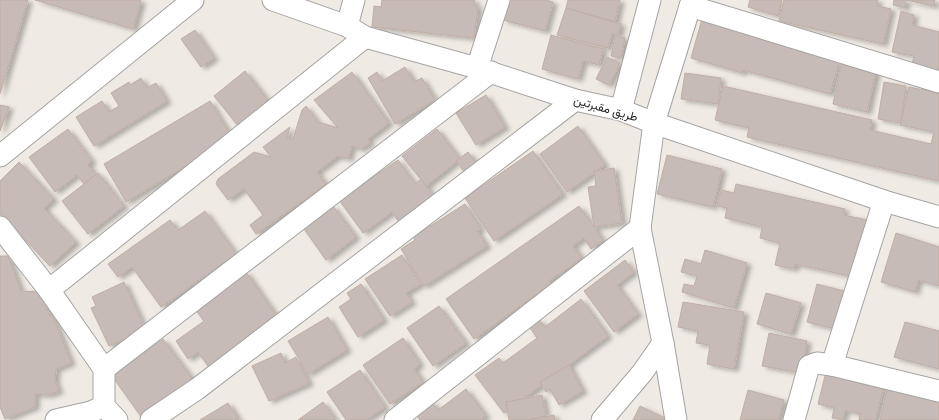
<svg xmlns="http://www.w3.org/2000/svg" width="939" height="420" font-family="Mulish,Vazirmatn,sans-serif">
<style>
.building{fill:#c6bbb6;stroke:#c0aea5;filter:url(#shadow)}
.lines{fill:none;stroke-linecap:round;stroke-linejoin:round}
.minor-casing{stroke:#a4a4a4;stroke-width:23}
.minor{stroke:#fff;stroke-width:21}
.labels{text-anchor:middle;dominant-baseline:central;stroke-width:3;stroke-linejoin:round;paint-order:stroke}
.street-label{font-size:12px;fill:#1d1d1d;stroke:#fff}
</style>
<defs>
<filter id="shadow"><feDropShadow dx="4.5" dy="2.5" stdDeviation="2" flood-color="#0004"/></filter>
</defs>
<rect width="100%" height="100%" fill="#efeae3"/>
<g class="building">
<polygon points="0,0 28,0 0,94"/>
<polygon points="35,0 140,0 141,1 133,29"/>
<polygon points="382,0 475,0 474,6 478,6 474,38 372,27 374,6 381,7"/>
<polygon points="509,0 546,0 553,2 545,31 503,20"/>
<polygon points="568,0 620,0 615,22 566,8"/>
<polygon points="750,0 782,0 778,16 748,7"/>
<polygon points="784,0 878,0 877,6 891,9 883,44 779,21"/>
<polygon points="894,0 935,0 934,6 906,0 905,8 893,5"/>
<polygon points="566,8 621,24 618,35 612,33 608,48 557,35"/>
<polygon points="901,11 914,15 912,25 939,32 939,74 911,68 914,56 892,52"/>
<polygon points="702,19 809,49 808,53 839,62 830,94 743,70 742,73 691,58"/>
<polygon points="195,30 214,58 201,67 181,39"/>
<polygon points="551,35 603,49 599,65 583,61 578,79 542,69"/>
<polygon points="615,36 625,38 621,58 611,56"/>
<polygon points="607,57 620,63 609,85 596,79"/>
<polygon points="842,59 877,67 867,112 833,104"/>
<polygon points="405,67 414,82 422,78 435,100 395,124 368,78 377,72 382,81"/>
<polygon points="245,71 273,107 242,131 214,96"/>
<polygon points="352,72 389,123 368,139 370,143 361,149 352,146 348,159 338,156 317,172 326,184 256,234 250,225 263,215 244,189 228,200 216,184 218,179 254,152 271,157 263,147 290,127 287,138 293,139 302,110 306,106 318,122 338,128 314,100"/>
<polygon points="685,73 721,78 718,104 681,99"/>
<polygon points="141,78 147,88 156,83 167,101 94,146 76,117 102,101 109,112 119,106 111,93 129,82 130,85"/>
<polygon points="884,82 906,86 901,123 878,119"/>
<polygon points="723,86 872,120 870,130 931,144 934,132 900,125 909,87 939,93 939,181 747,137 749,128 715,120"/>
<polygon points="486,95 505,127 476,145 456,113"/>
<polygon points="210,101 232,138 126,202 104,164"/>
<polygon points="0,105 9,107 0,131"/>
<polygon points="578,126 605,165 567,192 540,154"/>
<polygon points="68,129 92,161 88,165 96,175 84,184 77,175 55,192 29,157"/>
<polygon points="437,129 460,159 426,186 402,156"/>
<polygon points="533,151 563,194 494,241 465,198"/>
<polygon points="468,152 477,164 465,173 456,161"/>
<polygon points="667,155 722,169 713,207 657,194"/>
<polygon points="398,160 415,184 421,179 434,197 399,222 392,212 363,233 339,200"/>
<polygon points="19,162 54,199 44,208 76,242 50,266 0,214 0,181"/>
<polygon points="614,168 622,223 594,227 588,187 596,186 594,171"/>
<polygon points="98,173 124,206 88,234 62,201"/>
<polygon points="736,184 845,209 843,215 868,220 855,277 795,264 794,269 775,265 780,243 760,238 762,227 725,218 727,208 717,206 721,190 734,193"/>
<polygon points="465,204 481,229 477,231 487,246 424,286 401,249 415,240 413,237"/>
<polygon points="333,206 356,237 326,260 304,229"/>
<polygon points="579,206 603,240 591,249 584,238 573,246 582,258 549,281 551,284 474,339 446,299"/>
<polygon points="205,211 236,254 161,307 132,267 118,277 108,264 170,220 178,230"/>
<polygon points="896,233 939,247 939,286 918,280 915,292 881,282"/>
<polygon points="705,250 747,263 734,308 682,292 684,284 694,286 697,276 681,272 685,259 701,264"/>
<polygon points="402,255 421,284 406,293 412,302 390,316 365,279"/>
<polygon points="0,256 8,256 21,291 41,292 50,316 53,316 71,363 56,369 55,381 59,391 48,395 35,394 35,407 5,419 0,407"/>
<polygon points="625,260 634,272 617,285 638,314 614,332 584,291"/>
<polygon points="246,272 280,321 210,369 198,352 188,359 176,341 204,321 195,309"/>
<polygon points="124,282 145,329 109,346 91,308 96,306 92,297"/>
<polygon points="361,284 384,320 358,337 339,307 351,299 347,293"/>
<polygon points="817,284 848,292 839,330 807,322"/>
<polygon points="766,293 801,303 791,334 757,324"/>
<polygon points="581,299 608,336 504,413 475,375 499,358 503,363 537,338 530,328 540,320 545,327"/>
<polygon points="683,302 744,312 734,369 707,364 710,345 696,343 698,331 678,327"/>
<polygon points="439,306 466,343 433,366 407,328"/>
<polygon points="328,317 347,350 308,374 288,341"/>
<polygon points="905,322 939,331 939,369 894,357"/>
<polygon points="769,333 807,341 801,373 762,366"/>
<polygon points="403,338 420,364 414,369 423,382 390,404 363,365"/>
<polygon points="163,339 193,380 142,418 112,376"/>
<polygon points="281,353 285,363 296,357 309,383 269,401 252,366"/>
<polygon points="569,365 583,391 559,405 550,389 546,392 540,382"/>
<polygon points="360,370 385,407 366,420 346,420 327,392"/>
<polygon points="826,372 884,387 875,420 859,420 860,414 845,410 843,420 832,418 834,408 818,404"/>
<polygon points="466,389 486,416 480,420 420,420 416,414 432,402 438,410"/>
<polygon points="887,389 939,401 939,420 880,420"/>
<polygon points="748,390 784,400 778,420 740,420"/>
<polygon points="542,395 546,416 527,420 509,420 506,402"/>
<polygon points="323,402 336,420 298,420"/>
<polygon points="228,403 239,420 200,420"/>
<polygon points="640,406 665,418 664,420 633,420"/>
<polygon points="554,415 555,420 530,420"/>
</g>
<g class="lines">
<g class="minor-casing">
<g id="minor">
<polyline points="273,0 347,26 365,37 477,68 575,100 621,110 654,123 884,201 939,217"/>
<polyline points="690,6 939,82"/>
<polyline points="347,26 354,0"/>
<polyline points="477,68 499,0"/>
<polyline points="621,110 650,0"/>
<polyline points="0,156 193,0"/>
<polyline points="0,227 49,290 104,369 104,406 117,420"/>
<polyline points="49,290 365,37"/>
<polyline points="663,343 676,420"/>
<polyline points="832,365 939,391"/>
<polyline points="104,369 491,72"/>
<polyline points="56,420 91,412 104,406"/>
<polyline points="151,420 197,389 575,100"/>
<polyline points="395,420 640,228"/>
<polyline points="602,420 642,373 663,343 640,228 654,123 692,0"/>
<polyline points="794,420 809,366 817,363 832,365 884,201"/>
</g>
</g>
<use href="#minor" class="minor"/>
</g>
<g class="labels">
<g class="street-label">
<text transform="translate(606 108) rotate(16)">طريق مقبرتين</text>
</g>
</g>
</svg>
